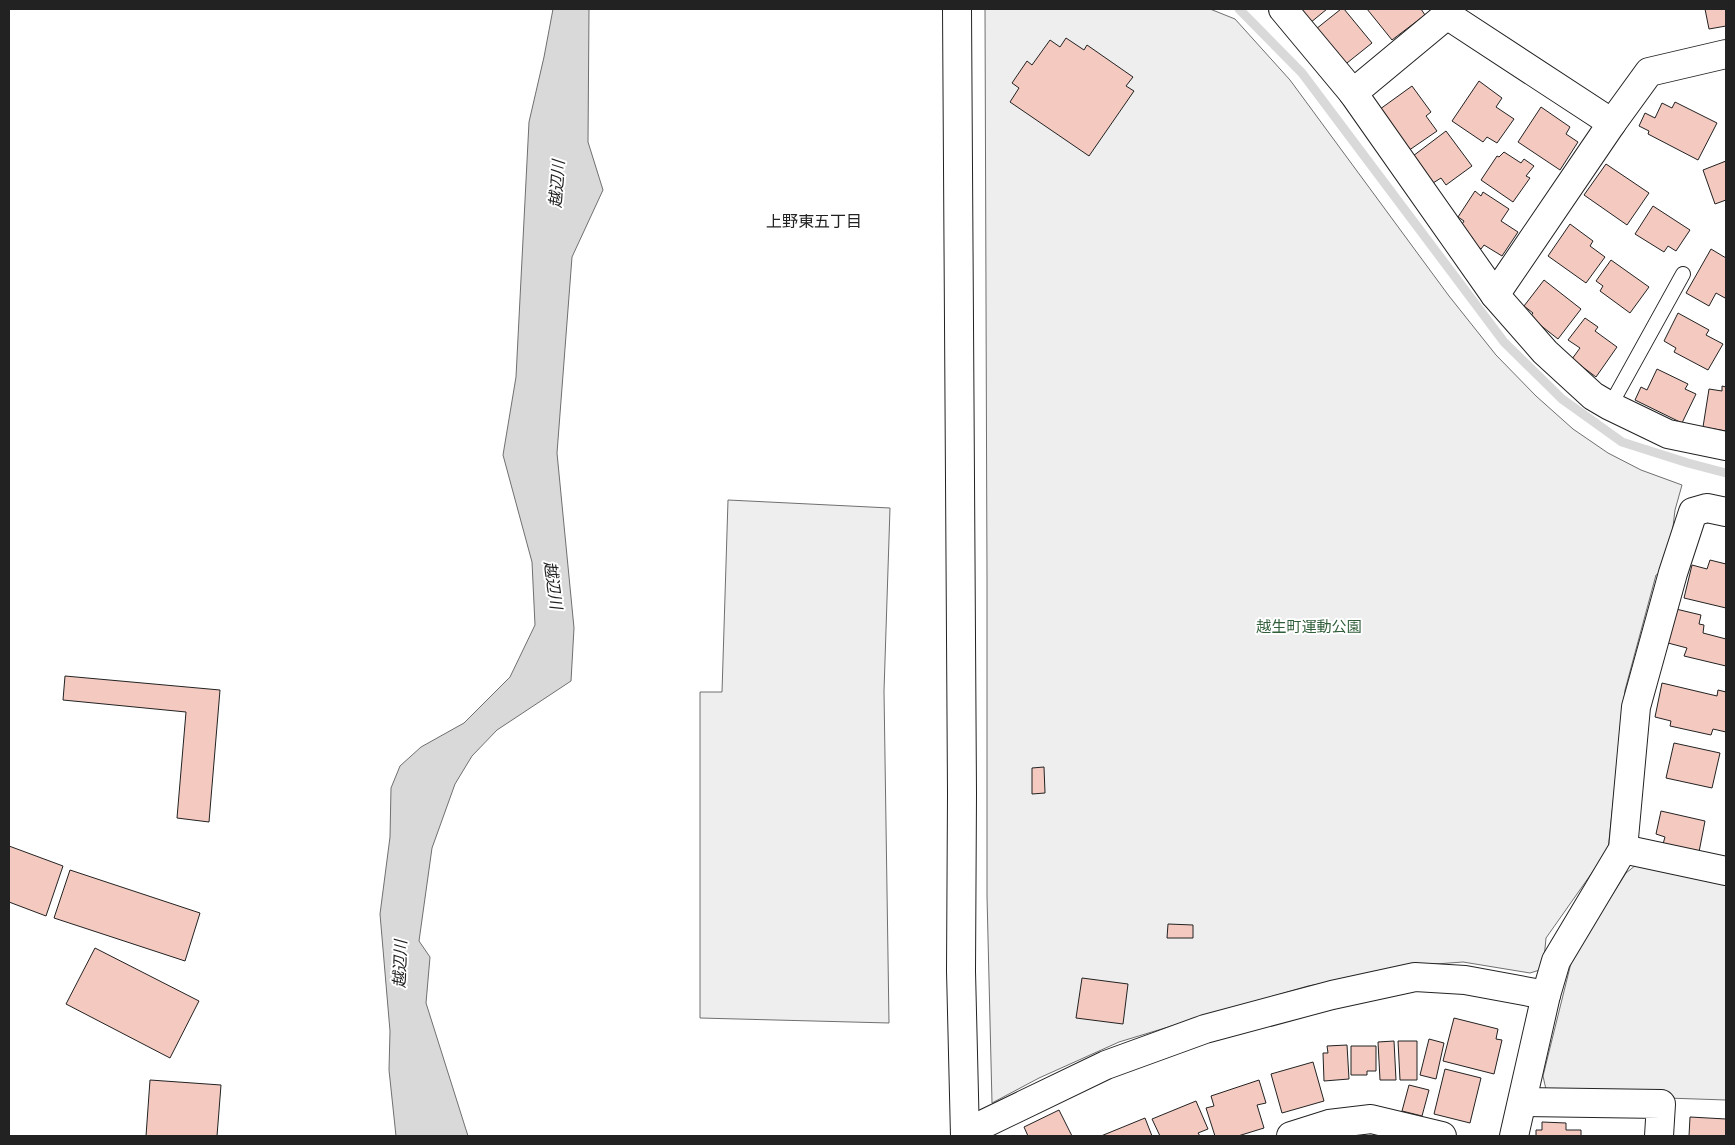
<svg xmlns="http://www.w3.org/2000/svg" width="1735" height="1145" font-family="Poppins,'Noto Sans JP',sans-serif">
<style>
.green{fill:#eee;stroke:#6f6f6f}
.water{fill:#d9d9d9;stroke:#6f6f6f}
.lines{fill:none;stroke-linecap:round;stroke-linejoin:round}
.stream{stroke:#d9d9d9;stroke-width:9}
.building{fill:#f3c9c0;stroke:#222}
.service-casing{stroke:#222;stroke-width:16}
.minor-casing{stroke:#222;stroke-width:30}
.tertiary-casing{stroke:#222;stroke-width:30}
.service{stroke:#fff;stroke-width:14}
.minor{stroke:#fff;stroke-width:28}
.tertiary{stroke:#fff;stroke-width:28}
.labels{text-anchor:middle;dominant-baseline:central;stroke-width:4;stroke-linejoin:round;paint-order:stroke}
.park-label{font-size:15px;fill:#2f5e38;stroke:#fff}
.water-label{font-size:16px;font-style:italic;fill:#222;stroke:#fff}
.neighbourhood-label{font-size:16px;fill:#222;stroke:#fff}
</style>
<rect width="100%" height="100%" fill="#fff"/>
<g class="green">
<polygon points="985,9 1210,9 1235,19 1290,80 1449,296 1496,355 1536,396 1573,429 1608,453 1641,470 1682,485 1675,510 1670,552 1658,574 1656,575 1625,690 1608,850 1546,938 1543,969 1530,973 1463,962 1422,965 1308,986 1201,1017 1119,1042 1039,1078 992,1103 987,896 987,579"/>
<polygon points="728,500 890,508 884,691 889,1023 700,1018 700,692 722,692"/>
<polygon points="1636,865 1726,881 1726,1100 1547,1094 1543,1076 1572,959 1626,873"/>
</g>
<polygon class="water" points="553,9 589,9 588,142 603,190 572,257 557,453 574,628 571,681 497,730 472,756 455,784 432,848 419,941 430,957 426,1003 468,1136 396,1136 389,1070 390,1031 380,914 390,837 391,788 400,766 421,747 464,723 510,677 535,625 532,562 503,455 516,377 529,122 544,57"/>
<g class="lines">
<polyline class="stream" points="1239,9 1302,73 1504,342 1562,399 1622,442 1688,463 1726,473"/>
</g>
<g class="building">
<polygon points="1298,9 1327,9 1310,23"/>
<polygon points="1341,9 1344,9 1372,43 1342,67 1316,29"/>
<polygon points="1367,9 1421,9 1425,15 1392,40"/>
<polygon points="1705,9 1726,9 1726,26 1709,29"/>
<polygon points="1066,38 1084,50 1087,45 1133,77 1126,86 1134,91 1089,156 1010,102 1019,88 1012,83 1027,61 1032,65 1050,40 1060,47"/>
<polygon points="1479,81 1502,98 1496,107 1514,119 1497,143 1487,137 1483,142 1452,121"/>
<polygon points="1412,86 1431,112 1426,116 1437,131 1405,153 1376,112"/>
<polygon points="1675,102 1717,123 1698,160 1648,134 1649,131 1639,126 1645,113 1655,118 1662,103 1672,108"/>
<polygon points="1541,107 1570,127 1566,134 1578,142 1560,170 1518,142"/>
<polygon points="1446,131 1472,166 1446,185 1441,178 1433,183 1413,156"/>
<polygon points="1504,152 1521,163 1524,159 1534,166 1526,176 1530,178 1513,202 1481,180 1497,156 1499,157"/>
<polygon points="1726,161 1726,202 1726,200 1715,204 1703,170"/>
<polygon points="1606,164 1649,193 1627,225 1584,195"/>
<polygon points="1475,191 1481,196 1483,192 1509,209 1501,221 1518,232 1502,256 1484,245 1481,249 1470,242 1473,238 1459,229 1464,221 1458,217"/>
<polygon points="1653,206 1690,230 1676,251 1668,246 1664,252 1635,234"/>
<polygon points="1570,224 1593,241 1590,246 1605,257 1586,283 1548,256"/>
<polygon points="1711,249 1726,258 1726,296 1725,298 1716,293 1709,306 1686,293"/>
<polygon points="1611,260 1649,287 1630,313 1600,291 1603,286 1596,281"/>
<polygon points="1544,280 1581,309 1558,339 1530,317 1533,313 1524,306"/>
<polygon points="1678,313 1709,330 1706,335 1723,344 1708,370 1674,352 1676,348 1664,341"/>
<polygon points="1585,318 1598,327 1595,331 1617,347 1596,377 1572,359 1580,348 1568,340"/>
<polygon points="1657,369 1688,384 1685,389 1696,394 1682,423 1635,400 1641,387 1647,390"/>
<polygon points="1722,386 1726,387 1726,431 1703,427 1709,389 1722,391"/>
<polygon points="1710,560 1726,564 1726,608 1684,598 1692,565 1707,569"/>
<polygon points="1676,609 1701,615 1699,624 1704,625 1703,633 1726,639 1726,666 1684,656 1687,648 1668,643"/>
<polygon points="65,676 220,690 209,822 177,818 186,712 63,700"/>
<polygon points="1662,683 1717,696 1718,690 1726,692 1726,732 1713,729 1711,735 1670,726 1671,721 1655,717"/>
<polygon points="1674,743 1720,753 1712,788 1666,778"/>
<polygon points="1044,767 1045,793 1032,794 1032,768"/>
<polygon points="1661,811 1705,821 1699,852 1663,844 1665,837 1656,834"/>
<polygon points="9,846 63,866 46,916 9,902"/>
<polygon points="70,870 200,913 185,961 54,918"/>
<polygon points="1168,924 1193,925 1193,938 1167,938"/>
<polygon points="95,948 199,1001 170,1058 66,1004"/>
<polygon points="1082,978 1128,984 1123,1024 1076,1018"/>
<polygon points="1454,1018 1498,1029 1496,1039 1502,1040 1494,1074 1443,1061"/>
<polygon points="1429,1039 1444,1043 1436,1079 1420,1075"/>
<polygon points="1394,1041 1396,1080 1380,1080 1378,1042"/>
<polygon points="1398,1041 1417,1041 1417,1080 1400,1080"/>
<polygon points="1347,1045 1349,1079 1324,1081 1323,1053 1328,1053 1327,1046"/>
<polygon points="1351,1046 1376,1046 1376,1071 1367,1071 1367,1075 1351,1075"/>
<polygon points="1313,1062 1324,1101 1282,1113 1271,1074"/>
<polygon points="1445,1069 1481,1078 1470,1123 1434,1114"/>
<polygon points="150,1080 221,1085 217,1136 146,1136"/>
<polygon points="1259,1080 1266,1103 1257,1105 1264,1128 1238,1136 1215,1136 1206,1108 1214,1106 1211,1096"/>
<polygon points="1409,1085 1429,1090 1422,1116 1402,1111"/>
<polygon points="1196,1101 1208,1129 1198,1133 1200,1136 1160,1136 1152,1119"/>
<polygon points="1059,1110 1072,1136 1028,1136 1024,1127"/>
<polygon points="1690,1117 1726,1119 1726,1136 1689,1136"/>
<polygon points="1145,1118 1152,1136 1101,1136"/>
<polygon points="1542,1122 1566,1123 1566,1130 1581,1130 1581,1136 1536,1136 1536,1130 1542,1130"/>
</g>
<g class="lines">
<g class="service-casing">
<polyline id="service" points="1610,406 1683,274"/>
</g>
<g class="minor-casing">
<g id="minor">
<polyline points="1283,9 1353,93 1495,295 1545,352 1593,396 1610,406 1668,434 1726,446"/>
<polyline points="1447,15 1612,123"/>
<polyline points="1353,93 1447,15 1450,9"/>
<polyline points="1495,295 1612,123 1649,72 1726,54"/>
<polyline points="1623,849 1726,871"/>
<polyline points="1523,1102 1661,1104 1659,1136"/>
<polyline points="965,1133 1106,1065 1205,1029 1332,995 1415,977 1465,980 1546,995"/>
<polyline points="1291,1136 1329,1124 1371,1119 1442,1136"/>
<polyline points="1514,1136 1546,995 1556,961 1623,849 1636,707 1673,573 1693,512 1707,508 1726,512"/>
</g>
</g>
<g class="tertiary-casing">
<polyline id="tertiary" points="957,9 962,794 961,971 965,1136"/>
</g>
<use href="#service" class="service"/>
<use href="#minor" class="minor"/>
<use href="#tertiary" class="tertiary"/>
</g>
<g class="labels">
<g class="park-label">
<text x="1309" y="626">越生町運動公園</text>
</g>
<g class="water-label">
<text transform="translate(557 184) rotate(-86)">越辺川</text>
<text transform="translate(553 585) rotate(82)">越辺川</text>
<text transform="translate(400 964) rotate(-88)">越辺川</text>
</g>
<g class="neighbourhood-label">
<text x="814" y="221">上野東五丁目</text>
</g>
</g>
<rect width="1735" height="1145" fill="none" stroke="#222222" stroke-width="20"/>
</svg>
